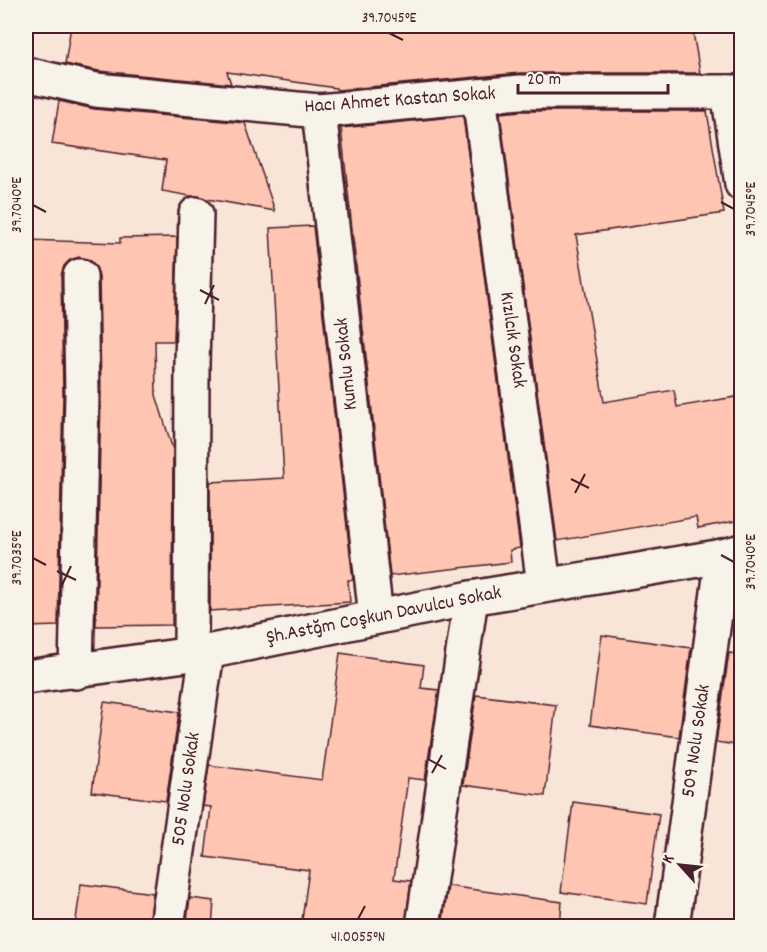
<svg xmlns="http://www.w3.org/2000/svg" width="767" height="952" font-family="Dekko,sans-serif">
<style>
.building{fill:#fec5b2;stroke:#4a1f2b;stroke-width:1.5}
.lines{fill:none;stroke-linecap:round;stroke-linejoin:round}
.pedestrian-casing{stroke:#4a1f2b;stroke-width:38}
.minor-casing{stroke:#4a1f2b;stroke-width:38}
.pedestrian{stroke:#f7f3e8;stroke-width:33}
.minor{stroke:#f7f3e8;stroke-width:33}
.ticks{fill:none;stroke:#4a1f2b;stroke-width:2}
.labels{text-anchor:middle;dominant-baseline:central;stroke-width:4.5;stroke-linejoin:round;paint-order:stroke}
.street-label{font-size:20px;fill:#4a1f2b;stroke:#f7f3e8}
.neatline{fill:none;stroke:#4a1f2b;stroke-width:2}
.ticks-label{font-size:15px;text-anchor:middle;fill:#4a1f2b}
</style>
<rect width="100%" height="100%" fill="#f9e5d8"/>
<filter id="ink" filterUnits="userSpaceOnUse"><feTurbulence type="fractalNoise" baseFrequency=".0167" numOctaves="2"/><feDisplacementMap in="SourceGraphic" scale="12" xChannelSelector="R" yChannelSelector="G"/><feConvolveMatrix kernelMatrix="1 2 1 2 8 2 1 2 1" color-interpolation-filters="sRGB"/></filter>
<g filter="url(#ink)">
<g class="building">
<polygon points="71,26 692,26 700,73 520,73 337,90 336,88 227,72 231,84 99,71 65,64"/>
<polygon points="59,101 94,109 245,123 275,211 162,191 166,160 52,144"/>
<polygon points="521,111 707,111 724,213 576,235 604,402 674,390 677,407 741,396 741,520 698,528 696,517 557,541 500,113"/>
<polygon points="463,116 520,548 510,550 511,562 390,576 341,128"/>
<polygon points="313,226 353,580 348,580 350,602 210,611 210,482 284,478 270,228"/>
<polygon points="177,237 174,341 155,341 156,395 173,450 172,625 96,626 101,394 99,276 96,267 90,260 79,257 70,260 64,266 61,276 63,394 58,626 26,627 26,240 120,243 120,238"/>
<polygon points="602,635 691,648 679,737 590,725"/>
<polygon points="340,653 424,665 421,688 439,690 425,780 408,778 394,879 411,881 405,927 301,927 309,870 205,857 211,807 203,806 209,765 322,780"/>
<polygon points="729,653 741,654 741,746 716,742"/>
<polygon points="476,695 556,705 545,796 463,785"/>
<polygon points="104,702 179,712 166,801 92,792"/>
<polygon points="573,802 659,814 647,904 561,892"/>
<polygon points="81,884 153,893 149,927 75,927"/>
<polygon points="448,886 562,902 560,927 442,927"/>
<polygon points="190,898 214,901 212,927 186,927"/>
</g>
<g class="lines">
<g class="pedestrian-casing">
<g id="pedestrian">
<polyline points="191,654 192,364 196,214"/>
<polyline points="76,672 82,394 80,276"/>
</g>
</g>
<g class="minor-casing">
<g id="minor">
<polyline points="26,74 96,90 319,111 520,92 742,92"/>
<polyline points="728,92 742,184"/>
<polyline points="479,96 544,585"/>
<polyline points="319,111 376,617"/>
<polyline points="26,677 207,652 471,598 723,556 742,551"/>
<polyline points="167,926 207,652"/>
<polyline points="423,926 471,598"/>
<polyline points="672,926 723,556"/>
</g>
</g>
<use href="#pedestrian" class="pedestrian"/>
<use href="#minor" class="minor"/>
</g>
</g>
<path class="ticks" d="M389 33 403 40M721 202 734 209M33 205 46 212M200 290 219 300M205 304 214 285M571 479 589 488M575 493 585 474M721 555 734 562M33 558 46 565M57 571 76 580M62 585 71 566M428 759 446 769M432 773 442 755M358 919 365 906"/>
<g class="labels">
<g class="street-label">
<text transform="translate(400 101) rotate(-4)">Hacı Ahmet Kastan Sokak</text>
<text transform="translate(512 340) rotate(82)">Kızılcık Sokak</text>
<text transform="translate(347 364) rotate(-96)">Kumlu Sokak</text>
<text transform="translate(384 616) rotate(-11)">Şh.Astğm Coşkun Davulcu Sokak</text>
<text transform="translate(697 741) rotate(-82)">509 Nolu Sokak</text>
<text transform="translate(187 789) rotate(-82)">505 Nolu Sokak</text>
</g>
</g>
<rect width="767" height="952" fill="none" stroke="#f7f3e8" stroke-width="66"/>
<g transform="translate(680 865) rotate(297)" stroke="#f7f3e8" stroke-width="4.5" paint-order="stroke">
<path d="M0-4.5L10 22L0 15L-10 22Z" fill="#4a1f2b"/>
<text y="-9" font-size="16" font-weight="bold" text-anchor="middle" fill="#4a1f2b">K</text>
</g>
<path d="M518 84v9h150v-9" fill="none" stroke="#4a1f2b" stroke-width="3"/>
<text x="527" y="84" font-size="18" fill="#4a1f2b" stroke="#f7f3e8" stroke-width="4.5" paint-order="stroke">20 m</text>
<rect x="33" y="33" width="701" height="886" class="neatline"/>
<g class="ticks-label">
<text x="389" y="22">39.7045°E</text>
<text transform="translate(16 205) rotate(-90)" y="5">39.7040°E</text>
<text transform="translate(750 209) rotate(-90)" y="5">39.7045°E</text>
<text transform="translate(16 558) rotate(-90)" y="5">39.7035°E</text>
<text transform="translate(750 562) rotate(-90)" y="5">39.7040°E</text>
<text x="358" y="941">41.0055°N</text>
</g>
</svg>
